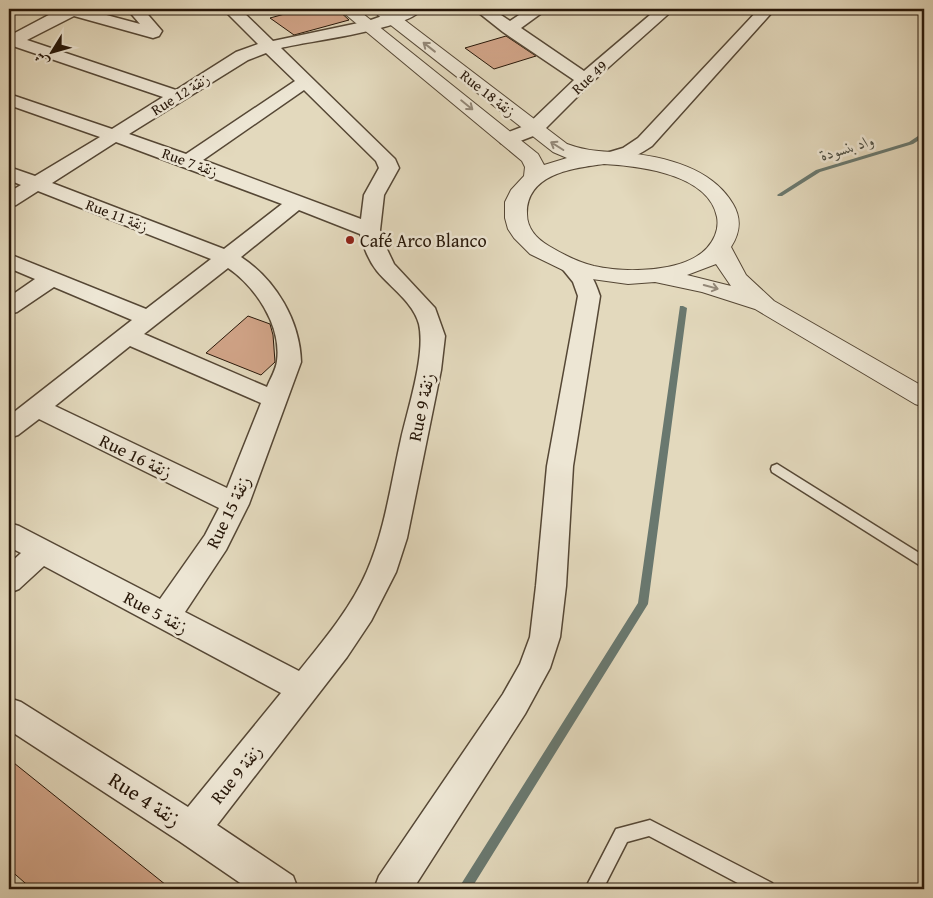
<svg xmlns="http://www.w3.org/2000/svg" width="933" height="898" font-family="'Gentium Book Plus',Amiri,serif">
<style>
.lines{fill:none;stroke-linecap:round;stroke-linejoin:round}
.stream{fill:#69786f;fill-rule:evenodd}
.building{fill:#d2a589;stroke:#261608}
.service-casing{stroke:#554735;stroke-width:3}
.minor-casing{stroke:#554735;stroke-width:3}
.tertiary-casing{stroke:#554735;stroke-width:2}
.service{fill:#ede6d4;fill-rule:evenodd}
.minor{fill:#ede6d4;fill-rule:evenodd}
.tertiary{fill:#ede6d4;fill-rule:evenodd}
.oneway{stroke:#938878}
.poi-dot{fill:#8f2418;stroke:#ede6d4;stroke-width:2}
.labels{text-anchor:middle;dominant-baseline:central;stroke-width:5;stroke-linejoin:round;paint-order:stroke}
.far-street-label{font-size:15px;fill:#261608;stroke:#ede6d4}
.far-water-label{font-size:16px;font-style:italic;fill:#4d4f44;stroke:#ede6d4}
.poi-label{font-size:18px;fill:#261608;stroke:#ede6d4;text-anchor:start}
.street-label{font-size:18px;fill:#261608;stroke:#ede6d4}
.near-street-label{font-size:21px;fill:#261608;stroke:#ede6d4}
</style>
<rect width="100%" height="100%" fill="#e3d9bd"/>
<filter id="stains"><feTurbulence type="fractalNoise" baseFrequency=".004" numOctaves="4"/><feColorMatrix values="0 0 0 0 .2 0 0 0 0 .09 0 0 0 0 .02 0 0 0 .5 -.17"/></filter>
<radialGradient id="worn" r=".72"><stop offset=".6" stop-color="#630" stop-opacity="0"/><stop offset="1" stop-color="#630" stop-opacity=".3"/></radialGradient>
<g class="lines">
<g class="stream">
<polygon points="924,132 924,137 913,144 820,172 782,196 778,196 777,195 816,170 909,142"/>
<polygon points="680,306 683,306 687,308 648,604 471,889 458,889 638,603"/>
</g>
</g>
<g class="building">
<polygon points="303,9 337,9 349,20 294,35 270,18"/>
<polygon points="506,36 536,56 494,69 465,48"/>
<polygon points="248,316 270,324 273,335 275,362 261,375 206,353"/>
<polygon points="9,759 171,889 32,889 9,869"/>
</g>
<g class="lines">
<g class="service-casing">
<g id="service">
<polygon points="777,464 924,556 924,568 772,472 771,469 772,466"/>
<polygon points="650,820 772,883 775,889 749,889 649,836 627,842 603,889 585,889 616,829"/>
</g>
</g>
<g class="minor-casing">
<g id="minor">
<path d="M60 9H84L140 24 127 9H143L162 31 159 36 153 38 74 16 27 40 176 90 236 52 258 44 223 9H240L273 41 368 21 402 9H422C407 30 308 41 281 48L395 159 399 168 384 195 380 230 384 243 394 264 435 308 445 336 441 370 407 538 396 572 371 621 347 657 217 825 293 876 298 889H249L179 841 9 730V698L21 702 188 807 281 693 44 566 19 589 9 593V564L21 553 9 547V523L19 526 160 599 205 535 219 508 39 419 18 435 9 438V416L132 320 54 287 17 312 9 314V297L35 279 9 268V254L146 309 211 259 38 191 16 205 9 207V192L21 185 9 180V167L35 176 100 137 9 105V94L112 129 163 97 13 46 9 47V36ZM266 53 295 81 186 154 129 134 248 60ZM304 90 376 161 379 168 364 195 361 219 203 160ZM116 142 282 204 224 249 52 183ZM299 210 360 234C363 246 369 261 377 271 391 288 413 302 419 324 426 354 408 408 401 439 391 483 385 530 367 571 351 608 324 640 299 671L185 612 226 550 249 504 301 362C300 321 276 280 241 257ZM228 268C255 286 282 326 277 361 276 370 270 379 267 387L144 334ZM130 346 261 403 227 488 55 406Z"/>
<polygon points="474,9 492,9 510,21 528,9 546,9 543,12 521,28 584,71 657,9 674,9 591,83 541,133 515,143 508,145 501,143 499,139 501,135 527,125 574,80 503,32"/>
<path d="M759 9H775L652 146C638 155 620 166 603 162L600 158 603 154 623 148 638 138Z"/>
<path d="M571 259C588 264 595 281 600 296L573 466 566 586 560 637 550 668 525 714 413 889H374L379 876 503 694 520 664 530 637 536 586 547 466 578 296 573 282 560 266 563 261Z"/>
</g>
</g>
<g class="tertiary-casing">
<path id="tertiary" d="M339 9H357L538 154 544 165 567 158 553 152 374 12 372 9H390L567 144C587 152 605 151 627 153 666 157 712 168 733 204 742 219 740 233 731 247L746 275 774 301 924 387V407L915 404 755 309 702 292 655 282 628 284 592 279 567 272 530 254 514 238 508 229 505 218V202L511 190 524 176 525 167 522 161ZM604 164C639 166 709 174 717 217 719 228 715 239 707 248 684 273 625 273 594 266 578 262 564 255 549 246 537 239 527 229 527 214 526 174 573 168 604 164ZM716 264 731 286 687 275Z"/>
</g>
<use href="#service" class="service"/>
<use href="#minor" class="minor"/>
<use href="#tertiary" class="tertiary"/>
</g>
<defs><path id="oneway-shaft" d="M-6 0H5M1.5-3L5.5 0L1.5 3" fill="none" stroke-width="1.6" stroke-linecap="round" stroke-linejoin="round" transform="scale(1.25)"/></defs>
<g class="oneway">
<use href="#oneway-shaft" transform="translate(429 47) rotate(-142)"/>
<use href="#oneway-shaft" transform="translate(467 105) rotate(39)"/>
<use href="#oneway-shaft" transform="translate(557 146) rotate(-148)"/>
<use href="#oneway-shaft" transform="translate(711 287) rotate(15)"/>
</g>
<circle class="poi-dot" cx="350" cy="240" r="5"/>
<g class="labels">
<g class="far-street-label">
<text transform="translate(589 77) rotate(-43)">Rue 49</text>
<text transform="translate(488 93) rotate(38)">Rue 18 زنقة</text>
<text transform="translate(180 94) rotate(-32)">Rue 12 زنقة</text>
<text transform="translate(190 162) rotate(20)">Rue 7 زنقة</text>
<text transform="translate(117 215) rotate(21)">Rue 11 زنقة</text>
</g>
<g class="far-water-label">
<text transform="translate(847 147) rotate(-17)">واد بنسودة</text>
</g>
<g class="poi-label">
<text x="360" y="240">Café Arco Blanco</text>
</g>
<g class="street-label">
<text transform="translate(421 407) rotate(-78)">Rue 9 زنقة</text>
<text transform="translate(136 456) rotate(26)">Rue 16 زنقة</text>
<text transform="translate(228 512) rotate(-64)">Rue 15 زنقة</text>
<text transform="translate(156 612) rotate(28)">Rue 5 زنقة</text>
<text transform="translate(236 774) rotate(-51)">Rue 9 زنقة</text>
</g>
<g class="near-street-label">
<text transform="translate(145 799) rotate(33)">Rue 4 زنقة</text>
</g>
</g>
<rect width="933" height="898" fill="none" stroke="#e3d9bd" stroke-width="30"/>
<rect x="10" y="10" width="913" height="878" fill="none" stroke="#261608" stroke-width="2.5"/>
<rect x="15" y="15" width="903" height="868" fill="none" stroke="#261608"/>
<g transform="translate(52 52) rotate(233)" stroke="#ede6d4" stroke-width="4" paint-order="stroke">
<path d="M0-4L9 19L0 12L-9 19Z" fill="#261608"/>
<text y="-8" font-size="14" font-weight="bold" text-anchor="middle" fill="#261608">ش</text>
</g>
<rect width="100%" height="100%" filter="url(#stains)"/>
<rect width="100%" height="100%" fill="url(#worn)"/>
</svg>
